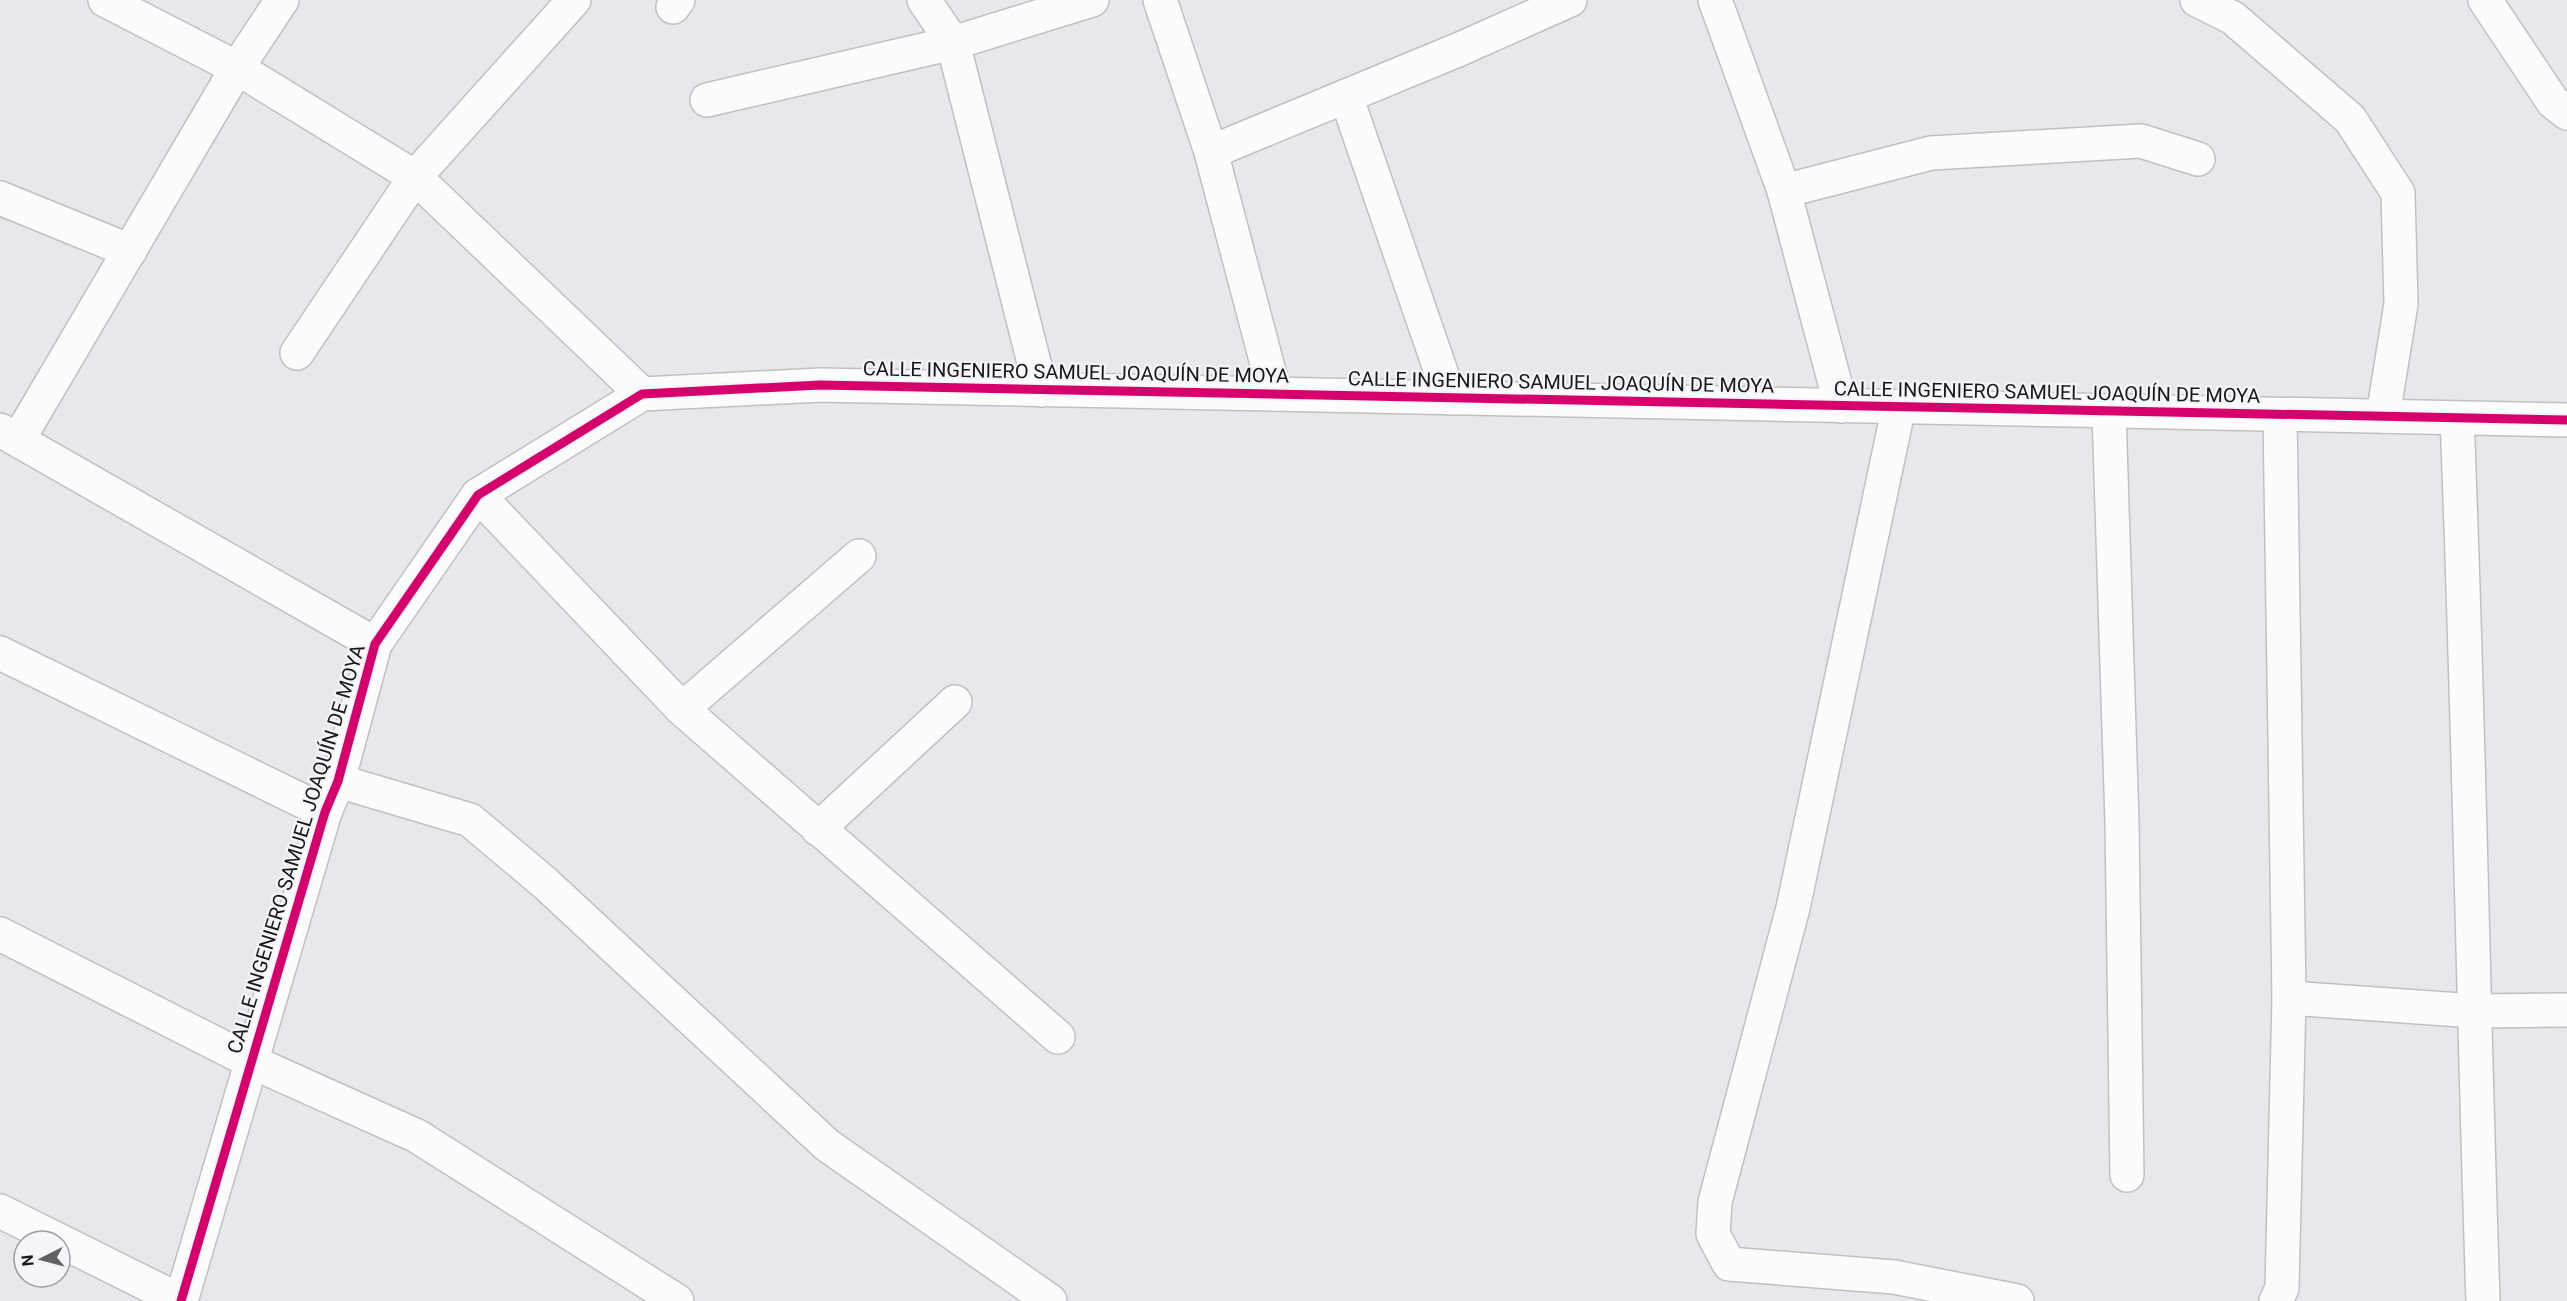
<svg xmlns="http://www.w3.org/2000/svg" width="2567" height="1301" font-family="Roboto,sans-serif">
<style>
.lines{fill:none;stroke-linecap:round;stroke-linejoin:round}
.minor-casing{stroke:#c0c0c2;stroke-width:36}
.minor{stroke:#fbfcfc;stroke-width:33}
.cycleway-casing{stroke:#f4f4f9;stroke-width:13}
.cycleway{stroke:#d6006c;stroke-width:9}
.labels{text-anchor:middle;dominant-baseline:central;stroke-width:4.5;stroke-linejoin:round;paint-order:stroke}
.street-label{font-size:20px;fill:#18181a;stroke:#f4f4f9}
</style>
<rect width="100%" height="100%" fill="#e7e8eb"/>
<g class="lines">
<g class="minor-casing">
<g id="minor">
<polyline points="105,0 237,68 415,177 642,394"/>
<polyline points="924,0 953,43 1041,390"/>
<polyline points="1160,0 1211,152 1275,394"/>
<polyline points="1715,0 1784,191 1841,406"/>
<polyline points="2197,0 2233,18 2350,119 2398,193 2401,304 2383,416"/>
<polyline points="2485,0 2553,102 2567,113"/>
<polyline points="673,7 678,0"/>
<polyline points="1346,96 1450,398"/>
<polyline points="707,100 953,43 1092,0"/>
<polyline points="1211,152 1460,49 1570,0"/>
<polyline points="1784,191 1931,153 2141,141 2198,159"/>
<polyline points="0,198 130,251"/>
<polyline points="297,353 415,177 574,0"/>
<polyline points="1899,406 1793,908 1715,1202 1713,1234 1729,1264 1894,1277 2017,1301"/>
<polyline points="2109,411 2122,823 2127,1175"/>
<path d="M2457 418C2469 712 2473 1007 2483 1301"/>
<polyline points="0,430 375,644"/>
<polyline points="18,440 237,68 282,0"/>
<polyline points="478,495 682,709 1058,1037"/>
<polyline points="0,653 325,812"/>
<polyline points="682,709 859,556"/>
<polyline points="338,781 470,820 545,883 827,1145 1050,1301"/>
<polyline points="818,829 955,702"/>
<polyline points="0,934 250,1061 417,1136 677,1301"/>
<polyline points="2289,998 2475,1011 2567,1010"/>
<polyline points="0,1211 181,1301"/>
<polyline points="181,1301 325,812 338,781 375,644 478,495 642,394 820,385 2567,420"/>
<polyline points="2276,1301 2282,1288 2289,998 2280,415"/>
</g>
</g>
<use href="#minor" class="minor"/>
<g class="cycleway-casing">
<polyline id="cycleway" points="181,1301 325,812 338,781 375,644 478,495 642,394 820,385 2567,420"/>
</g>
<use href="#cycleway" class="cycleway"/>
</g>
<g class="labels">
<g class="street-label">
<text transform="translate(1076 372) rotate(1)">CALLE INGENIERO SAMUEL JOAQUÍN DE MOYA</text>
<text transform="translate(1561 382) rotate(1)">CALLE INGENIERO SAMUEL JOAQUÍN DE MOYA</text>
<text transform="translate(2047 392) rotate(1)">CALLE INGENIERO SAMUEL JOAQUÍN DE MOYA</text>
<text transform="translate(296 849) rotate(-73)">CALLE INGENIERO SAMUEL JOAQUÍN DE MOYA</text>
</g>
</g>
<g transform="translate(42 1259) rotate(264)"><circle r="28" fill="#f4f4f9" stroke="#9c9ca0" stroke-width="1.5"/>
<path d="M0-4.5L10 22L0 15L-10 22Z" fill="#606163"/>
<text y="-9" font-size="16" font-weight="bold" text-anchor="middle" fill="#18181a">N</text>
</g>
</svg>
